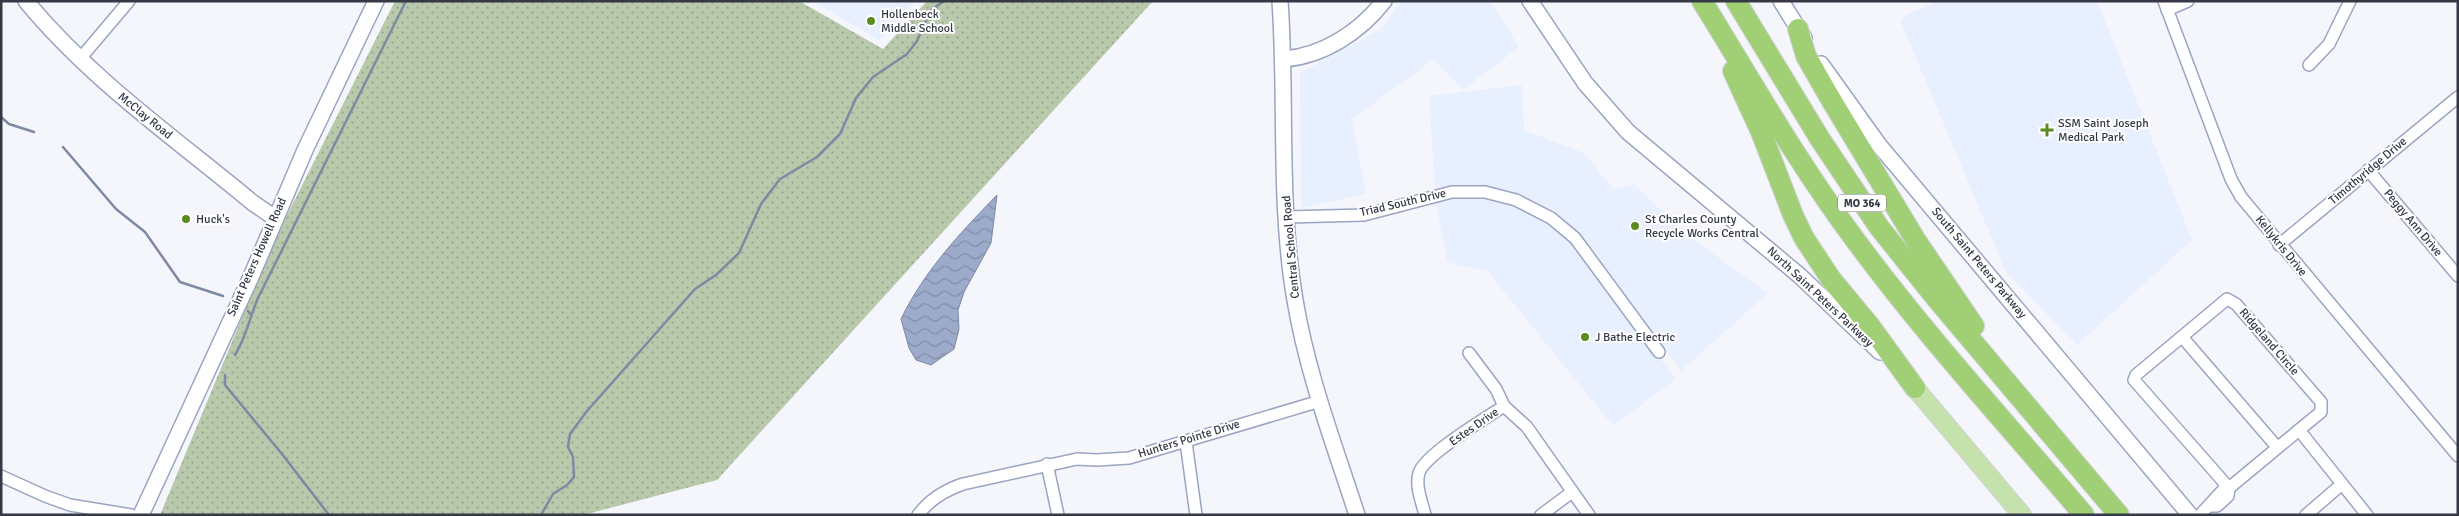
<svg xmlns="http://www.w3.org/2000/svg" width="2459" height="516" font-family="Signika,sans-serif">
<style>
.built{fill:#e8effe}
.green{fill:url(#green-dots)}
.water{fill:url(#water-waves);stroke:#7e89a3}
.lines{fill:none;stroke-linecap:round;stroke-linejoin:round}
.stream{stroke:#7e89a3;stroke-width:2.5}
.minor-casing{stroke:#9aa5c2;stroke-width:14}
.secondary-casing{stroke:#9aa5c2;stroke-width:18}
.primary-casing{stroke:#d2d3d6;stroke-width:20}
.motorway-casing{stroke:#d2d3d6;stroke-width:22}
.minor{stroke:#fff;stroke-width:11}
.secondary{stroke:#fff;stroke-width:15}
.primary{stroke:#c6e2ac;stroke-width:18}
.motorway{stroke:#a0cf75;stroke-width:20}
.poi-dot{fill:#5a8b1f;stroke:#fff;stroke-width:2}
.labels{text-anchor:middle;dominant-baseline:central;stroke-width:4;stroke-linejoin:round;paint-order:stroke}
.shield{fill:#fff;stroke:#71747d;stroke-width:1}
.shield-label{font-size:11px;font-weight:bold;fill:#343945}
.poi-label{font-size:12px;fill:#343945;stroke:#fff;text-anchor:start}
.street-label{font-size:12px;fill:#343945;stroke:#fff}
</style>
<defs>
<pattern id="green-dots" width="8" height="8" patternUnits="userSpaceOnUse" patternTransform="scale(1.25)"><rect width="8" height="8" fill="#b9c9ac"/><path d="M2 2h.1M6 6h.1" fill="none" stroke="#97a48e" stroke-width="1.8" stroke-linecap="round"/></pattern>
<pattern id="water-waves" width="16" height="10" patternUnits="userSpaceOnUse" patternTransform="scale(1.25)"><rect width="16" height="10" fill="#9dabcb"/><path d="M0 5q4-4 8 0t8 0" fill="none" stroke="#818ca7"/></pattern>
</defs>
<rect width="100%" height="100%" fill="#f4f6fc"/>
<g class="built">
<polygon points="813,1 915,1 879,40"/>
<polygon points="1402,1 1490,1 1519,47 1463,90 1434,59 1352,119 1366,194 1301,208 1300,73 1381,29"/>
<polygon points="1938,1 2097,1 2192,240 2077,345 2006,272 1900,20 1908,14"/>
<polygon points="1522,85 1524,130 1584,153 1613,189 1633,184 1690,237 1768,293 1681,371 1610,273 1564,218 1520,194 1475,185 1435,188 1429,96"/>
<polygon points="1435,198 1491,199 1535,214 1561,231 1676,379 1613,426 1488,272 1447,262"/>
</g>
<polygon class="green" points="395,1 799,1 883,49 927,1 1153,1 717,480 583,515 160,515 273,243"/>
<path class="water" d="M997 195 991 243 964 292 958 310 959 329 954 349 931 365 916 360 909 348 901 319C924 271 961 232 997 195Z"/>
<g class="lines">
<g class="stream">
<polyline points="1,117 9,124 34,132"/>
<polyline points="63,147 116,209 145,232 180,282 223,296"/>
<polyline points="248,311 251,315"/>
<path d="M235 355C247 335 249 319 258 298L406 1"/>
<polyline points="225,375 225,385 282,454 329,515"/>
<polyline points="541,515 553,494 567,485 574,477 573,457 568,447 570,434 587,411 695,289 716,275 739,253 761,204 780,179 817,157 840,134 856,98 873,77 907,54 917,41 931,10 944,1"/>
</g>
<g class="minor-casing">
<g id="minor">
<polyline points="2164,1 2231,179 2241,197 2458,456"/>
<polyline points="2167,10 2188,1"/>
<polyline points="79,60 129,1"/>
<polyline points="2309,65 2329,44 2350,1"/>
<polyline points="2368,170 2458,276"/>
<polyline points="1287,217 1364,215 1452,192 1485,192 1516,200 1551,218 1575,238 1659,352"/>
<polyline points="2279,245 2458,97"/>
<polyline points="2183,338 2277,447"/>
<polyline points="1469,353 1496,389 1504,406"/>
<polyline points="1186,442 1196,515"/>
<polyline points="1047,464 1058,515"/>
<polyline points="1,476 45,496 70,505 131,515"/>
<polyline points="2210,506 2217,506 2228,496 2229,488 2134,380 2136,375 2227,299 2236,304 2321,402 2321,412 2299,430"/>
<path d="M918 515C930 499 945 490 963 484L1077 459 1097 460 1129 458 1320 401"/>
<path d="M1425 515C1422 502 1415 486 1419 473 1424 455 1486 418 1504 406L1527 427 1589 515"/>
<polyline points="1541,515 1572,492"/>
<polyline points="2200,515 2223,490 2229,488 2299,430 2367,515"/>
<polyline points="2306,515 2342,484"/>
</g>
</g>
<g class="secondary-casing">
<g id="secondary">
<path d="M26 1C91 80 175 138 253 203L275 218"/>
<path d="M1280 1C1287 100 1278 202 1295 300 1307 373 1334 444 1357 515"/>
<polyline points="1530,1 1585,83 1628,132 1800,276 1880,352"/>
<polyline points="1781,1 1804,38"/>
<path d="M1284 59C1323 56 1360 32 1384 1"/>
<polyline points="1821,64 1879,145 2190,515"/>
<polyline points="141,515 250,279 305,150 376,1"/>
</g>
</g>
<g class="primary-casing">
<polyline id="primary" points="1915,388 2022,515"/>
</g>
<g class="motorway-casing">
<g id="motorway">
<path d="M1702 1C1752 82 1799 165 1856 241 1926 336 2008 425 2084 515"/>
<polyline points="1736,1 1820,139 1879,227 1935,297 2119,515"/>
<polyline points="1798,29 1806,56 1830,98 1915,239 1974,326"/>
<polyline points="1733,71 1761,132 1793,215 1804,238 1831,279 1870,326 1915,388"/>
</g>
</g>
<use href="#minor" class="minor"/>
<use href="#secondary" class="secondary"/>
<use href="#primary" class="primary"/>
<use href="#motorway" class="motorway"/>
</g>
<g class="poi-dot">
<circle cx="871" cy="21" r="5"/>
<path d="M2044.5 122.5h5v5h5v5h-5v5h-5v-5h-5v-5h5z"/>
<circle cx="186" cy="219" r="5"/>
<circle cx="1635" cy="226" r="5"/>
<circle cx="1585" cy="337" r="5"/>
</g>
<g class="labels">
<rect class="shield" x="1838" y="194.5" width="48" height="17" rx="4"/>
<g class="shield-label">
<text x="1862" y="203">MO 364</text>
</g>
<g class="poi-label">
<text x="881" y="14">Hollenbeck<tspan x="881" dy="14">Middle School</tspan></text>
<text x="2058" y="123">SSM Saint Joseph<tspan x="2058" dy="14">Medical Park</tspan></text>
<text x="196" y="219">Huck's</text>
<text x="1645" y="219">St Charles County<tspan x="1645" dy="14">Recycle Works Central</tspan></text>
<text x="1595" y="337">J Bathe Electric</text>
</g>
<g class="street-label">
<text transform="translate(145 116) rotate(39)">McClay Road</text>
<text transform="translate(2368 171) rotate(-40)">Timothyridge Drive</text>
<text transform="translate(1403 203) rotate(-13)">Triad South Drive</text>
<text transform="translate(2413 223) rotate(50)">Peggy Ann Drive</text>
<text transform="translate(2281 246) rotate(51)">Kellykris Drive</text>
<text transform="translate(1291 247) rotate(-95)">Central School Road</text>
<text transform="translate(257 257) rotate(-66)">Saint Peters Howell Road</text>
<text transform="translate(1979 263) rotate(50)">South Saint Peters Parkway</text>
<text transform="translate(1820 297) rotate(43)">North Saint Peters Parkway</text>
<text transform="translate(2269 342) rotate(49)">Ridgeland Circle</text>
<text transform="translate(1474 427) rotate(-35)">Estes Drive</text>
<text transform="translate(1189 439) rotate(-17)">Hunters Pointe Drive</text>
</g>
</g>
<rect width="2459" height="516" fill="none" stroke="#343945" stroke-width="5"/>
</svg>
